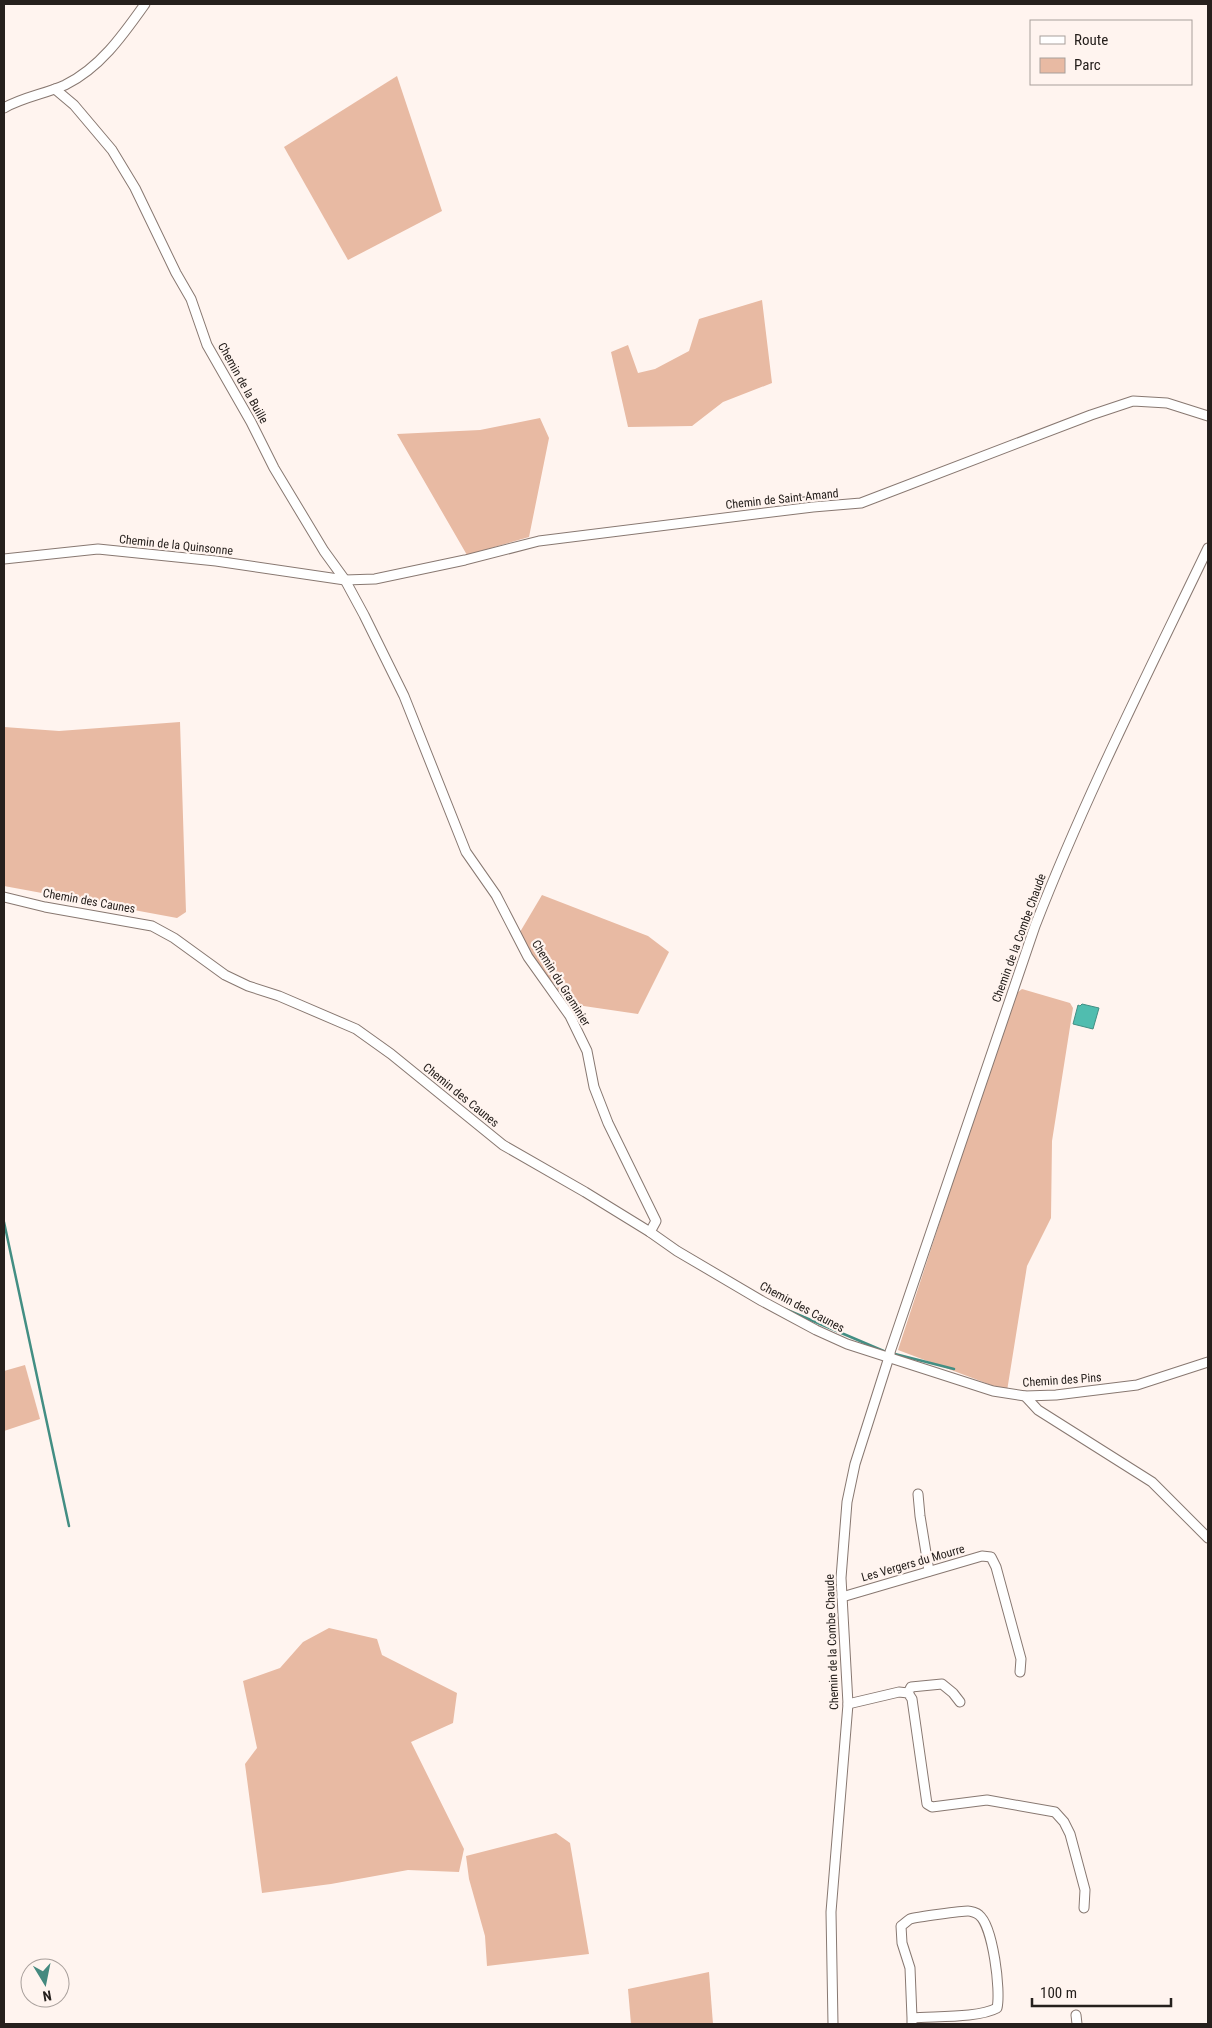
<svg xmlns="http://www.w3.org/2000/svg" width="1212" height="2028" font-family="'Roboto Condensed',sans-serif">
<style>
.green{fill:#e8baa3}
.water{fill:#50bdaf;stroke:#438e83}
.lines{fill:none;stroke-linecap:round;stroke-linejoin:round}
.stream{stroke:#438e83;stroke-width:2.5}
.minor-casing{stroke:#887871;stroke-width:11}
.minor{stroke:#fff;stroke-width:9}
.labels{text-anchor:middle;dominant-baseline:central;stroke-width:4.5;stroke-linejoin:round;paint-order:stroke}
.street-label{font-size:12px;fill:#26201d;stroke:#fff4ef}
</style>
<rect width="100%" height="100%" fill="#fff4ef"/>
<g class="green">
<polygon points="397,76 442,211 348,260 284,147"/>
<polygon points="762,300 772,383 723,402 692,426 628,427 611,352 628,345 638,373 655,369 689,351 699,319"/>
<polygon points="540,418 549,438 529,537 467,555 397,434 480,430"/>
<polygon points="180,722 186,912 177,918 4,886 4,727 59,731"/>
<polygon points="542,895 648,936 669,952 638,1014 570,1004 532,957 520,932"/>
<polygon points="1022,989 1070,1003 1073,1008 1052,1141 1051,1218 1027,1266 1007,1391 898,1350 1014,995"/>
<polygon points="25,1365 40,1419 4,1431 4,1371"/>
<polygon points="329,1628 377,1639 382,1655 457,1693 453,1723 411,1742 464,1849 459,1872 408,1870 331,1884 262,1893 245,1764 257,1748 243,1681 280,1668 303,1642"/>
<polygon points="556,1833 570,1843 589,1954 487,1966 485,1936 469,1879 466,1856"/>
<polygon points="709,1972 713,2024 631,2024 628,1989"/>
</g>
<polygon class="water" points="1082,1004 1099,1008 1093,1029 1073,1024 1078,1005 1080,1006"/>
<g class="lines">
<g class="stream">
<polyline points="4,1222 69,1526"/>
<polyline points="785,1309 886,1352"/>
<polyline points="891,1353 954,1369"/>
</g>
<g class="minor-casing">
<g id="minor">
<polyline points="55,89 74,105 112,150 135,188 176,273 191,299 207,345 251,422 274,468 324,551 345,580 364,615 404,696 466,852 496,895 528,957 570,1016 587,1051 594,1087 608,1123 656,1221 650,1232"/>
<path d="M4 108C23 97 45 94 65 85 100 68 123 35 145 4"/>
<polyline points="4,559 98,549 216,561 345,580 375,579 465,560 539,541 813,507 861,503 1091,415 1133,401 1167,403 1208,416"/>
<polyline points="4,897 45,907 152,926 174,938 225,975 248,986 279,996 356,1029 391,1054 503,1145 585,1192 650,1232 677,1251 762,1301 816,1330 847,1344 993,1391 1025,1396 1056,1395 1137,1385 1208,1362"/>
<path d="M890 1352 1035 926C1085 797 1148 673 1208 548"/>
<polyline points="1025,1396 1038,1410 1152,1482 1208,1538"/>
<polyline points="918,1494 920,1516 929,1571"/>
<polyline points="842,1597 982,1556 991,1557 996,1567 1021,1659 1020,1672"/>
<polyline points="908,1693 911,1687 942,1684 953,1693 960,1702"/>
<polyline points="848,1704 899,1692 908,1693 912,1699 927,1804 932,1807 987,1800 1055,1812 1064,1822 1070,1834 1085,1890 1084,1908"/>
<polyline points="1076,2015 1077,2024"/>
<path d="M912 2018C934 2016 979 2018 997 2008 1001 1991 993 1926 979 1915 977 1913 971 1911 968 1911 962 1911 916 1917 910 1919 907 1921 904 1924 901 1926L902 1943 910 1968 912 2018V2024"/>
<polyline points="833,2024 831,1912 848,1704 841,1578 847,1502 855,1464 890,1354"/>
</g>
</g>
<use href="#minor" class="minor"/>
</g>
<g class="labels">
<g class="street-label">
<text transform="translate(243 383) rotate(61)">Chemin de la Buille</text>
<text transform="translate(782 499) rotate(-6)">Chemin de Saint-Amand</text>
<text transform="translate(176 545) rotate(6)">Chemin de la Quinsonne</text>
<text transform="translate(89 901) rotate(10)">Chemin des Caunes</text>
<text transform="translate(1019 938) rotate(-70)">Chemin de la Combe Chaude</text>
<text transform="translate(561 983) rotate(58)">Chemin du Graminier</text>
<text transform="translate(461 1095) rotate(39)">Chemin des Caunes</text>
<text transform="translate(802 1307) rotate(28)">Chemin des Caunes</text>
<text transform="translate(1062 1380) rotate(-4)">Chemin des Pins</text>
<text transform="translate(913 1563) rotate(-16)">Les Vergers du Mourre</text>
<text transform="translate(832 1642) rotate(-92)">Chemin de la Combe Chaude</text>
</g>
</g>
<rect width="1212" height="2028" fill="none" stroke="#26201d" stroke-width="10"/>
<rect x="1030" y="20" width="162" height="65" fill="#fff4ef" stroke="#a89f9b"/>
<rect x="1040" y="36" width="25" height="8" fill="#ffffff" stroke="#a89f9b"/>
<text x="1074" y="45" font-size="15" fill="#26201d">Route</text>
<rect x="1040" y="58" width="25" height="15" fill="#e8baa3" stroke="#a89f9b"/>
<text x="1074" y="70" font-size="15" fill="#26201d">Parc</text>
<g transform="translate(45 1983) rotate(170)"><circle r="24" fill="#fff4ef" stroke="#a89f9b"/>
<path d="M0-4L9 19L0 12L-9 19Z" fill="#44897f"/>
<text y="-8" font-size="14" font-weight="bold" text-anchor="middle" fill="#26201d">N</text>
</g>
<path d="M1032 1998v8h139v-8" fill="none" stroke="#26201d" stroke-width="2.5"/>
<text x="1040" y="1998" font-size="15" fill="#26201d" stroke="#fff4ef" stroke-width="4" paint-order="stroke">100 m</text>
</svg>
